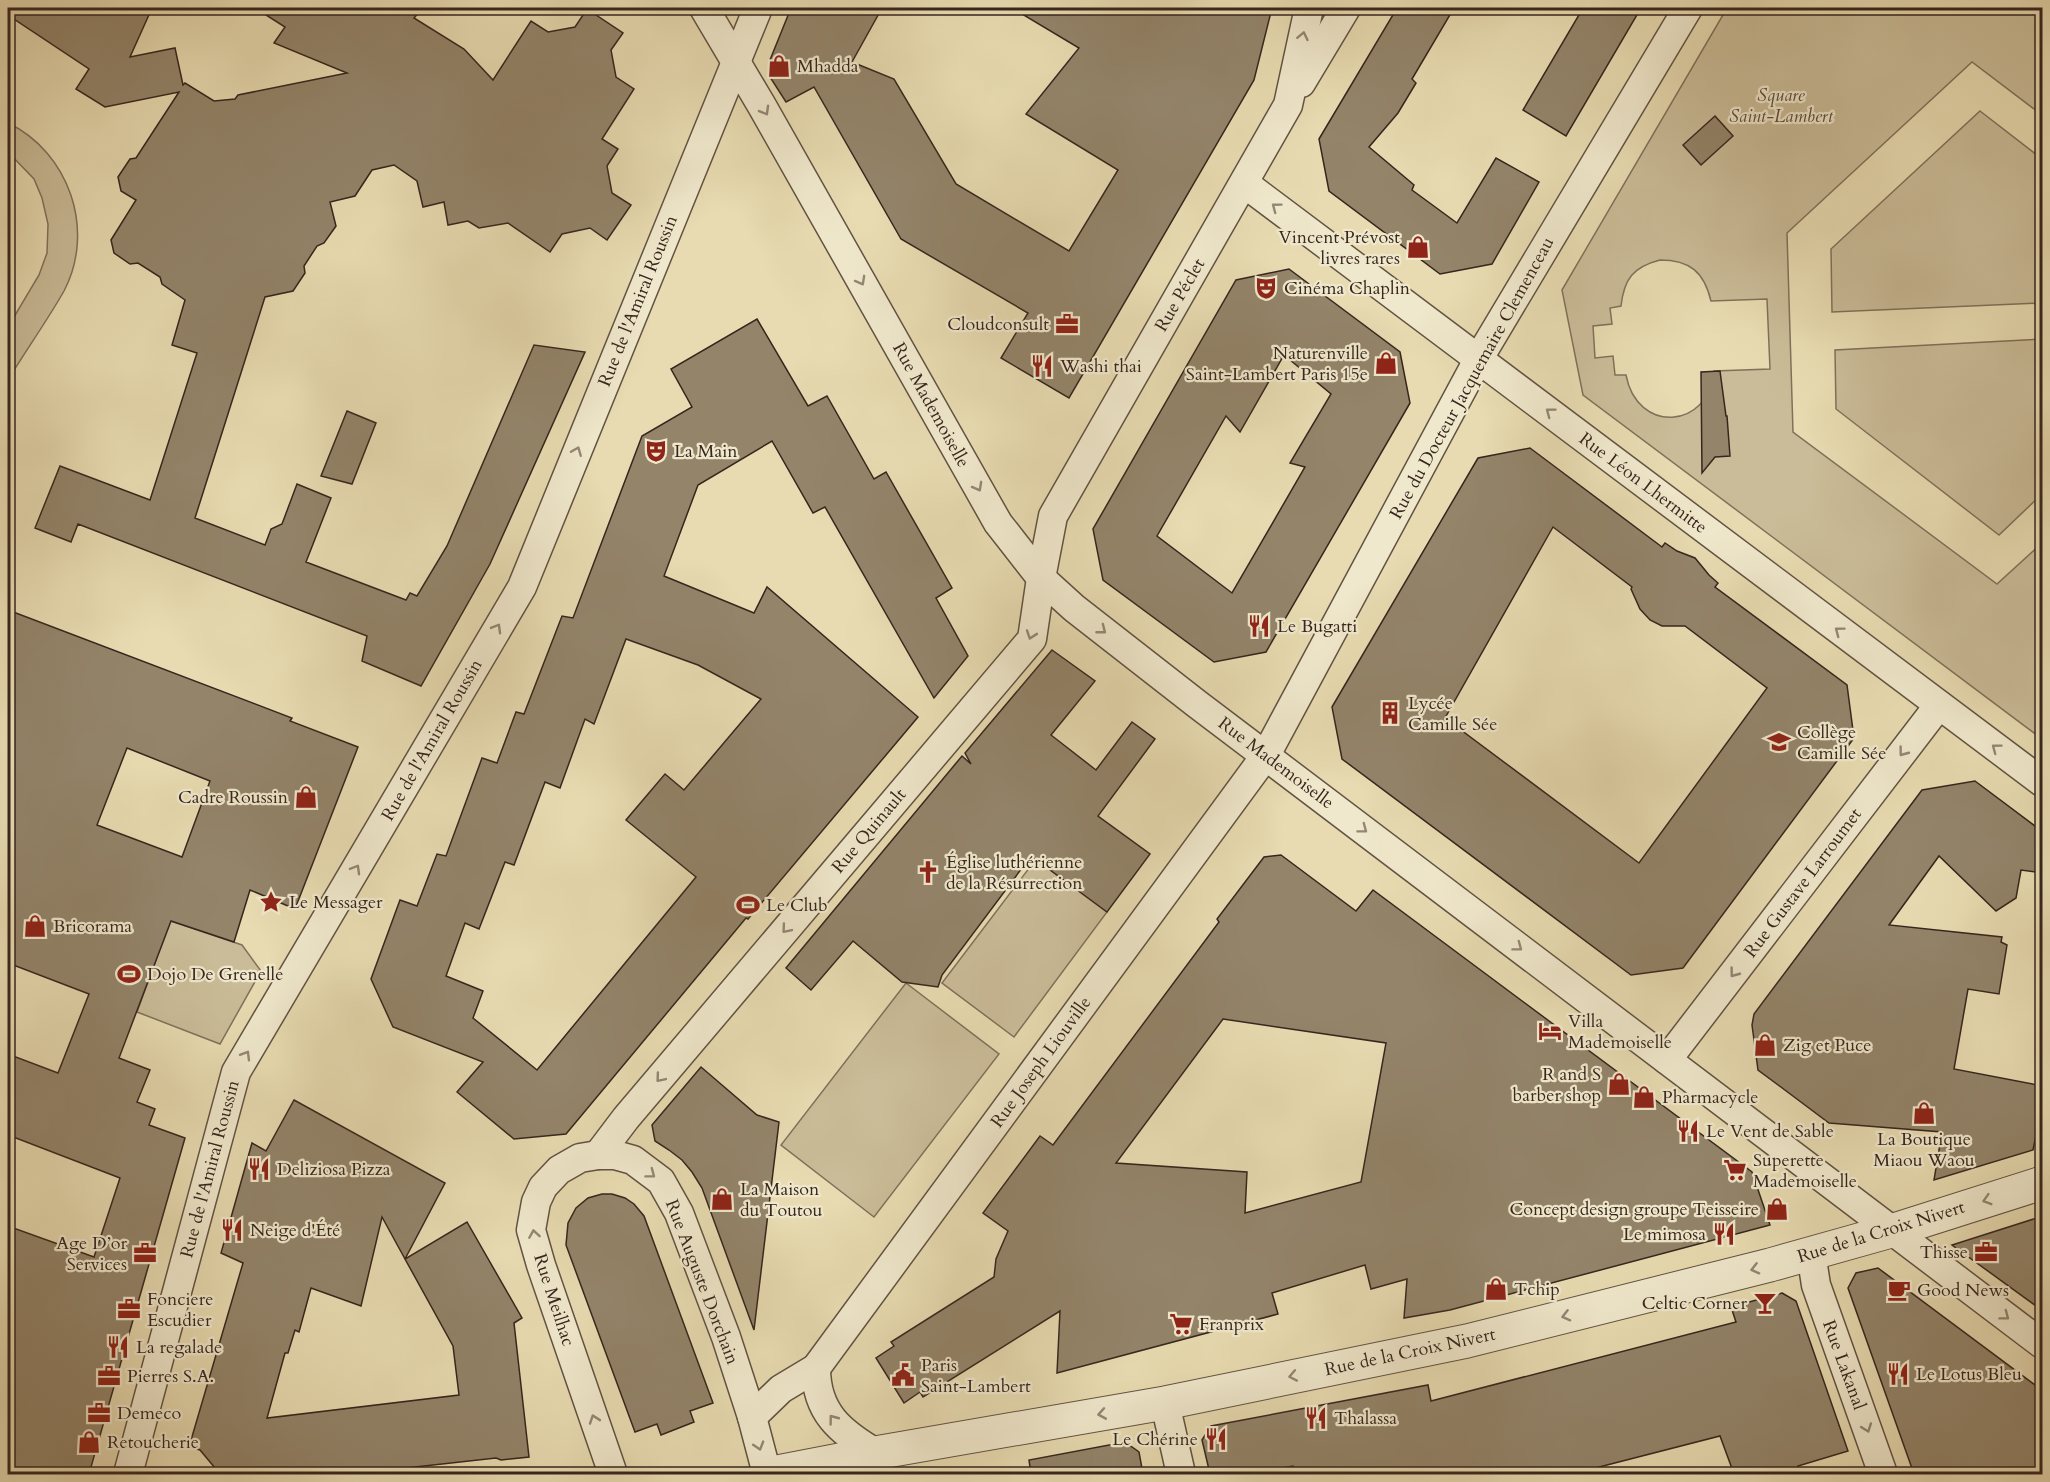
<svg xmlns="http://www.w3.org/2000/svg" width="2050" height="1482" font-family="Cardo,serif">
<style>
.green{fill:#cabc98;stroke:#80715b;stroke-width:1.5;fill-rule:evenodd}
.building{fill:#93846a;stroke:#36261e;stroke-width:1.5;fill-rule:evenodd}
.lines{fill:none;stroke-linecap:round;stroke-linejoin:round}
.minor-casing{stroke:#625343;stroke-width:31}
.tertiary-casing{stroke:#625343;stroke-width:35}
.minor{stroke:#f0e8cc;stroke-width:28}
.tertiary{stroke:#f0e8cc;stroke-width:33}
.oneway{stroke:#938775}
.labels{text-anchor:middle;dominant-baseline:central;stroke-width:4.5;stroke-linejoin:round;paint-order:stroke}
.poi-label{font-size:18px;fill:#36261e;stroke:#f0e8cc;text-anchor:start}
.park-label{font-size:18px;font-style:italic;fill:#5b4c3c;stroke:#f0e8cc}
.street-label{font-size:18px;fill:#36261e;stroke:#f0e8cc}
</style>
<rect width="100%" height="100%" fill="#e8dbb1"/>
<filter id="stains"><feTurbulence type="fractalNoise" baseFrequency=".00333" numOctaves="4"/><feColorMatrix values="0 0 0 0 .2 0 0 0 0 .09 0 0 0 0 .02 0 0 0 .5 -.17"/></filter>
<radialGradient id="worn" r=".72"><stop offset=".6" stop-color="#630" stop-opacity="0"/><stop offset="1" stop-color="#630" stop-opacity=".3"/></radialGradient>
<g class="green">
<path d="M1727 8H2042V115L1972 62 1787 233 1793 432 1997 584 2042 543V739L1583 395 1562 290ZM1660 260C1690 260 1704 272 1711 301L1767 299 1770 369 1714 371C1709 430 1637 434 1626 375H1615L1613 356 1595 358 1593 326 1612 324 1610 308 1621 306C1624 279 1633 267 1660 260Z"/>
<polygon points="1980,111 2042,159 2042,303 1832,312 1831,249"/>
<path d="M8 123C69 152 96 230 64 291 47 321 26 350 8 380V327L39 275 47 253 48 224 42 198 34 179 8 152Z"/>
<polygon points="2042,339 2042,494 1999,535 1836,409 1835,350"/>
<polygon points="1036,859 1107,912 1014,1037 942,983"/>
<polygon points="147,913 242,945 261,971 220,1044 137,1012 157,957 133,948"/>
<polygon points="906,983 999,1054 874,1217 781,1145"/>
</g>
<g class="building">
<polygon points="8,8 152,8 130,57 175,48 183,85 185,83 214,101 235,99 238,95 347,73 274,43 285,27 255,8 423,8 414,18 464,49 493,80 531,21 548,32 575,27 587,9 623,33 611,50 616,77 634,89 602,139 618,149 607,166 612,193 631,205 607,240 590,228 562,234 550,252 508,223 479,228 468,221 448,225 444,202 423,207 417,181 394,165 372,170 355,196 330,202 336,226 324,243 317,246 304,266 305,273 293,291 265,297 195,518 265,545 271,529 282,524 297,484 331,498 306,562 406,600 410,593 417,596 447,546 534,345 585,352 490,564 421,686 362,661 367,636 78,524 71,542 35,528 60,466 150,500 197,353 172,345 185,300 162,284 160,277 138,263 130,264 114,253 111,240 136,200 121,191 118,177 130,159 136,158 179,92 105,107 76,89 89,69 8,15"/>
<polygon points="791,8 882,8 852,62 894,79 956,184 1069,251 1118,170 1026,114 1079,48 1012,8 1272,8 1254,80 1069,398 1001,358 1028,313 901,239 814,87 786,102 770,77 770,60"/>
<polygon points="1397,8 1454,8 1412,79 1416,83 1398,113 1369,147 1414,185 1412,190 1457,223 1496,158 1539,182 1492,264 1440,274 1329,191 1319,139"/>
<polygon points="1583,8 1641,8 1566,136 1523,110"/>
<polygon points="1715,116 1733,136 1701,165 1683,145"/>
<path d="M1289 269 1400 352 1410 403 1266 652 1214 662 1103 580 1093 529 1236 280ZM1284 355 1331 394 1290 463 1305 467 1232 593 1157 536 1226 416 1240 432Z"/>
<path d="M757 319 808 406 827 396 874 479 886 472 952 588 936 598 968 656 934 698 825 507 813 513 772 441 698 485 664 576 754 613 767 587 918 717 748 919 746 918 566 1134 514 1139 457 1092 483 1062 393 1027 371 979 400 900 417 906 437 854 446 856 482 758 497 763 516 712 524 714 562 616 573 618 642 436 692 407 671 369ZM626 639 698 665 761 699 684 790 665 774 626 820 696 877 537 1070 473 1018 483 991 446 976 465 923 479 929 505 862 514 865 545 782 560 788 585 719 594 724Z"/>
<polygon points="1720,371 1726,416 1727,416 1730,456 1715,457 1702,473 1701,372"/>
<polygon points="347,411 376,423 352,484 321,476"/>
<path d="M1530 448 1662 547 1665 543 1677 551 1695 558 1709 575 1718 583 1715 587 1847 685 1854 738 1683 968 1631 975 1342 759 1332 707 1478 458ZM1553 527 1632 587 1631 589 1640 609 1650 620 1662 626H1685L1767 688 1639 863 1445 718Z"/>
<path d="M8 610 292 718 290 721 358 747 295 909 250 890 234 942 171 921 119 1058 150 1070 137 1102 155 1109 149 1125 185 1138 89 1474H8V1226L94 1257 120 1178 8 1135V1054L58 1073 89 994 8 963ZM127 748 210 781 182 857 97 825Z"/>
<polygon points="1052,650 1095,681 1051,735 1096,770 1132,722 1155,739 1098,816 1150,854 1107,912 1031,856 942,975 938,987 902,982 853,941 811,990 786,968 962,756 971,764 965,753"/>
<polygon points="1975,781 2043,832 2043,873 2021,870 2016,898 1996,911 1939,856 1889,925 2002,937 2001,942 2007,945 1999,994 1968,989 1954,1069 2043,1086 2043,1133 2036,1135 2033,1150 1934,1180 1942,1132 1829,1123 1758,1070 1752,1025 1754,1014 1922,790"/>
<path d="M1281 855 1356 911 1373 890 1752 1172 1770 1225 1450 1310 1404 1318 1407 1279 1371 1289 1365 1265 1272 1293 1278 1314 1057 1373 1060 1311 923 1397 920 1392 904 1403 876 1358 894 1346 891 1342 994 1277 996 1259 1008 1231 983 1213 1040 1136 1053 1145 1219 922 1217 919 1264 857ZM1223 1019 1386 1043 1361 1182 1245 1213 1247 1172 1116 1163Z"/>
<polygon points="701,1067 757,1115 779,1122 754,1330 702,1188 692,1172 682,1160 669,1150 655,1141 652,1125"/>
<polygon points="294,1100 445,1183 405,1259 382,1217 361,1306 311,1288 299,1332 295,1330 288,1353 285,1353 267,1418 459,1395 453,1346 405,1259 467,1222 522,1318 514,1323 529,1457 501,1460 496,1458 352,1474 220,1474 200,1450 189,1447 243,1263 221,1253 252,1143 266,1151"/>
<polygon points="602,1194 612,1194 625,1198 634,1204 644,1216 713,1403 690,1411 694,1422 661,1435 657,1424 635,1432 566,1245 568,1223 576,1208 588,1198"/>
<polygon points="2043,1216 2043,1311 1952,1245"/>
<polygon points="1878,1268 2043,1391 2043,1474 1914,1474 1848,1288 1856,1273"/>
<polygon points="1782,1293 1796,1301 1848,1451 1798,1466 1801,1474 1734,1474 1720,1436 1572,1474 1295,1474 1293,1466 1248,1474 1210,1474 1202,1440 1211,1426 1428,1385 1431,1401 1736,1322 1731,1307"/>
<polygon points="1125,1442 1139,1452 1143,1474 1031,1474 1029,1460"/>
</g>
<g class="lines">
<g class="minor-casing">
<g id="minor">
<polyline points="704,8 762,106 998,523 1041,578 1074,608 1197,704 2042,1344"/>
<polyline points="1301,83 1346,8"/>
<polyline points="1244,183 2042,782"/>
<polyline points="1667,1060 1939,705"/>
<polyline points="598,1155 626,1118 1032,639 1041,578 1053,516 1288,105 1309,8"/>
<polyline points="1811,1253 1816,1285 1883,1474"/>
<path d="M816 1368C816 1412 840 1432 876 1453"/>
<polyline points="1165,1403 1181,1474"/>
<polyline points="752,1417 781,1389 816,1368 1266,755 1479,358 1688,8"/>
<polyline points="128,1474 236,1072 522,587 758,8"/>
<polyline points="613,1474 541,1265 531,1230 536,1202 543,1187 559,1170 580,1158 598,1155 615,1155 633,1160 661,1181 679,1213 726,1337 752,1417 767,1474"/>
</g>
</g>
<g class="tertiary-casing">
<polyline id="tertiary" points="767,1474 881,1452 1165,1403 1467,1341 1770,1265 1891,1231 2042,1183"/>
</g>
<use href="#minor" class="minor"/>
<use href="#tertiary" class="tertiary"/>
</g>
<defs><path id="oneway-chevron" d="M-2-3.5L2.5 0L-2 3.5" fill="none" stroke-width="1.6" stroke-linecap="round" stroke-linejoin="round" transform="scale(1.5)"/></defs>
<g class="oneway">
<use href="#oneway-chevron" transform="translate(1303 36) rotate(-78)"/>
<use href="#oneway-chevron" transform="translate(765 111) rotate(60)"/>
<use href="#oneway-chevron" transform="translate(1276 207) rotate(-143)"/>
<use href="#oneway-chevron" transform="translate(861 281) rotate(61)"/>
<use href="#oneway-chevron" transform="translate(1550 412) rotate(-143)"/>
<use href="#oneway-chevron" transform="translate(577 451) rotate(-68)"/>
<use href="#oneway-chevron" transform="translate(978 487) rotate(61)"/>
<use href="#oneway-chevron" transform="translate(497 628) rotate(-60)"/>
<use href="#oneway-chevron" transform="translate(1102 630) rotate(38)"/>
<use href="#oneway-chevron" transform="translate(1839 631) rotate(-143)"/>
<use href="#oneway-chevron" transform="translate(1031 635) rotate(109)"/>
<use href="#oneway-chevron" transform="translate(1996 748) rotate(-143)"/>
<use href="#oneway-chevron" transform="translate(1903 752) rotate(127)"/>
<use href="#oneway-chevron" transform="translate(1363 829) rotate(37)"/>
<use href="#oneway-chevron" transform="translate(356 869) rotate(-60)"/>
<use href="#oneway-chevron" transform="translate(786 929) rotate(130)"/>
<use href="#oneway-chevron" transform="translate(1518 947) rotate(37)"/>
<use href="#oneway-chevron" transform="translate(1734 973) rotate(127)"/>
<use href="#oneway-chevron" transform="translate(246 1055) rotate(-59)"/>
<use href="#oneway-chevron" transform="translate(660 1078) rotate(130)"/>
<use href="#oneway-chevron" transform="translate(651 1174) rotate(37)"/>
<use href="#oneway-chevron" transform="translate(1987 1200) rotate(163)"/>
<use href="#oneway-chevron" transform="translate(534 1234) rotate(-99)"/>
<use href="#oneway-chevron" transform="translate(1755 1269) rotate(166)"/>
<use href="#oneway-chevron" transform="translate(1566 1316) rotate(166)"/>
<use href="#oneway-chevron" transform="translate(2005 1316) rotate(37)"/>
<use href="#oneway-chevron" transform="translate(1293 1376) rotate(169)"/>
<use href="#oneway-chevron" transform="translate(1102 1414) rotate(170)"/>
<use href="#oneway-chevron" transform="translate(594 1419) rotate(-109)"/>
<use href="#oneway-chevron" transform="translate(833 1419) rotate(-127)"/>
<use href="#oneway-chevron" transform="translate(1867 1428) rotate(70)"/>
<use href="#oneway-chevron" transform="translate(759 1446) rotate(73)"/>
</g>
<defs>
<g id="shop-bare" transform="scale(1.8)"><path d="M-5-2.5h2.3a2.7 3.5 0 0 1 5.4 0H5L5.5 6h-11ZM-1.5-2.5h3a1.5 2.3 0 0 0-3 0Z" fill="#8f2418" stroke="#f0e8cc" stroke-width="2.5" paint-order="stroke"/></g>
<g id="theatre-bare" transform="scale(1.8)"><path d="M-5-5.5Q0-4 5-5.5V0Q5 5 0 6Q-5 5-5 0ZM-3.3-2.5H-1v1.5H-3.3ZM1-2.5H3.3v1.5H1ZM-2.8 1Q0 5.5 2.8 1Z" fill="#8f2418" stroke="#f0e8cc" stroke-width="2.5" paint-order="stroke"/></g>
<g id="office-bare" transform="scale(1.8)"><path d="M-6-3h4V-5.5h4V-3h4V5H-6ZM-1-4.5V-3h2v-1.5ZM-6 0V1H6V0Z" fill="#8f2418" stroke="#f0e8cc" stroke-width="2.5" paint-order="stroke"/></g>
<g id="restaurant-bare" transform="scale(1.8)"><path d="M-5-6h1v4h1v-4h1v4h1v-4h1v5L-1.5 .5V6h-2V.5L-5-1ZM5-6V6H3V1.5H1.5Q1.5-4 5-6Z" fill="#8f2418" stroke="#f0e8cc" stroke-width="2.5" paint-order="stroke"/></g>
<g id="building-bare" transform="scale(1.8)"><path d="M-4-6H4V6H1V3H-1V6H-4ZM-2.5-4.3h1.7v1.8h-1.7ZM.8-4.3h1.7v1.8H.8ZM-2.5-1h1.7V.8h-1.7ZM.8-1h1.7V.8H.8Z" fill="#8f2418" stroke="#f0e8cc" stroke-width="2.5" paint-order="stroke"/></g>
<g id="school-bare" transform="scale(1.8)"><path d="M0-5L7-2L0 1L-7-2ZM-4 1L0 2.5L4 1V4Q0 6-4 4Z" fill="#8f2418" stroke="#f0e8cc" stroke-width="2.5" paint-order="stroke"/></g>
<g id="church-bare" transform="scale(1.8)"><path d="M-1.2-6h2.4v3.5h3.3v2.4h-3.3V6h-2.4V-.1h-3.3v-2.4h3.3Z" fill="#8f2418" stroke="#f0e8cc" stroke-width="2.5" paint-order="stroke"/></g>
<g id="sight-bare" transform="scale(1.8)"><path d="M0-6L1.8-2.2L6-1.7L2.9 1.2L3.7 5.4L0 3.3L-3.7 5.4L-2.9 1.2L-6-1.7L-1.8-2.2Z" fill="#8f2418" stroke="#f0e8cc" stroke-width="2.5" paint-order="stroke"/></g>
<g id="stadium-bare" transform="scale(1.8)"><path d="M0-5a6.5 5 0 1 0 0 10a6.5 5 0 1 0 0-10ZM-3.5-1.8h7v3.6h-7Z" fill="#8f2418" stroke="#f0e8cc" stroke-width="2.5" paint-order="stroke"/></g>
<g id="hotel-bare" transform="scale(1.8)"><path d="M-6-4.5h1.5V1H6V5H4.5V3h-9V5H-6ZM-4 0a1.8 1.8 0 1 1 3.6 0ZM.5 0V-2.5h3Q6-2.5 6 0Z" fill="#8f2418" stroke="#f0e8cc" stroke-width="2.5" paint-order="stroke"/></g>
<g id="supermarket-bare" transform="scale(1.8)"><path d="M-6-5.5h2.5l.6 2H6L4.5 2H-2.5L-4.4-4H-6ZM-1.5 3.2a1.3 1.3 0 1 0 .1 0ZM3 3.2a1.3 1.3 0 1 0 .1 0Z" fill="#8f2418" stroke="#f0e8cc" stroke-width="2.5" paint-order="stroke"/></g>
<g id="cafe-bare" transform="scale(1.8)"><path d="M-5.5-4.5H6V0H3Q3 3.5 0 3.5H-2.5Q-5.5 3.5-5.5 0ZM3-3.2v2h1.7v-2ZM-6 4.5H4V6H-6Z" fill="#8f2418" stroke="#f0e8cc" stroke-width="2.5" paint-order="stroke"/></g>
<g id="bar-bare" transform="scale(1.8)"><path d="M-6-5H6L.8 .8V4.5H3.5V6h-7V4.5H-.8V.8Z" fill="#8f2418" stroke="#f0e8cc" stroke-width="2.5" paint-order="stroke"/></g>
<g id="civic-bare" transform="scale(1.8)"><path d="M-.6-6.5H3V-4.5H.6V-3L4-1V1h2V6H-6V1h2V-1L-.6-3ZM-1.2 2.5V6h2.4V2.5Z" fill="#8f2418" stroke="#f0e8cc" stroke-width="2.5" paint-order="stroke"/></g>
</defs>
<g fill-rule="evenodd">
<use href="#shop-bare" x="779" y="66"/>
<use href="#shop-bare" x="1418" y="247"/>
<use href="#theatre-bare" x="1266" y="288"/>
<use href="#office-bare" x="1067" y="324"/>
<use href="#shop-bare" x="1386" y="363"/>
<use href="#restaurant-bare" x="1042" y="366"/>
<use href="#theatre-bare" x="656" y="451"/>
<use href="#restaurant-bare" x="1259" y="626"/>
<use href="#building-bare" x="1390" y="713"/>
<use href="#school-bare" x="1779" y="742"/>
<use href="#shop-bare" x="306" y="797"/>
<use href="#church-bare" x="928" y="872"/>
<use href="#sight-bare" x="271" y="902"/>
<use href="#stadium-bare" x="748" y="905"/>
<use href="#shop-bare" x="35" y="926"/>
<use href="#stadium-bare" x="129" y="974"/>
<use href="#hotel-bare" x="1550" y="1031"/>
<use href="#shop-bare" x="1765" y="1045"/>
<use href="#shop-bare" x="1619" y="1084"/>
<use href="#shop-bare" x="1644" y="1097"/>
<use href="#shop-bare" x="1924" y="1113"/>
<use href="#restaurant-bare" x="1688" y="1131"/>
<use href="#restaurant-bare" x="259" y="1169"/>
<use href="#supermarket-bare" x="1735" y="1170"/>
<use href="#shop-bare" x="722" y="1199"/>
<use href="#shop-bare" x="1777" y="1209"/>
<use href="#restaurant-bare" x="232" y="1230"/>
<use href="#restaurant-bare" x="1724" y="1234"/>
<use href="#office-bare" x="1986" y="1252"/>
<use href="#office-bare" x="145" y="1253"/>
<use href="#shop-bare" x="1496" y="1289"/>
<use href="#cafe-bare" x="1899" y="1290"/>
<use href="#bar-bare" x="1765" y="1303"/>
<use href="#office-bare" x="129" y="1309"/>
<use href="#supermarket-bare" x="1181" y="1324"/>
<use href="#restaurant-bare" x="118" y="1347"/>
<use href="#restaurant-bare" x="1898" y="1374"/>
<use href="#civic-bare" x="903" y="1375"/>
<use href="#office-bare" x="109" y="1376"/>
<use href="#office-bare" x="99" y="1413"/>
<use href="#restaurant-bare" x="1316" y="1418"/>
<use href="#restaurant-bare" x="1216" y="1439"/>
<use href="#shop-bare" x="89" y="1442"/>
</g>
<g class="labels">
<g class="poi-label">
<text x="797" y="66">Mhadda</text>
<text x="1400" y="237" text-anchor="end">Vincent Prévost<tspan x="1400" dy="21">livres rares</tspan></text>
<text x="1284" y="288">Cinéma Chaplin</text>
<text x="1049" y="324" text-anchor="end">Cloudconsult</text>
<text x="1368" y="353" text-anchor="end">Naturenville<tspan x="1368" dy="21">Saint-Lambert Paris 15e</tspan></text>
<text x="1060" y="366">Washi thai</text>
<text x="674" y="451">La Main</text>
<text x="1277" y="626">Le Bugatti</text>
<text x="1408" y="703">Lycée<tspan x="1408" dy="21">Camille Sée</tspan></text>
<text x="1797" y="732">Collège<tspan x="1797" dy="21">Camille Sée</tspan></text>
<text x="288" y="797" text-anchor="end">Cadre Roussin</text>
<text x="946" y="862">Église luthérienne<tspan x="946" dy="21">de la Résurrection</tspan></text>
<text x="289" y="902">Le Messager</text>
<text x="766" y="905">Le Club</text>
<text x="53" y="926">Bricorama</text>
<text x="147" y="974">Dojo De Grenelle</text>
<text x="1568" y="1021">Villa<tspan x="1568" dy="21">Mademoiselle</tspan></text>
<text x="1783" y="1045">Zig et Puce</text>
<text x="1601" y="1074" text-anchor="end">R and S<tspan x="1601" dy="21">barber shop</tspan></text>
<text x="1662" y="1097">Pharmacycle</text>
<text x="1706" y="1131">Le Vent de Sable</text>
<text x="1924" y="1139" text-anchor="middle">La Boutique<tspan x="1924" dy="21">Miaou Waou</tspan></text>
<text x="1753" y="1160">Superette<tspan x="1753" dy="21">Mademoiselle</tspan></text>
<text x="277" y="1169">Deliziosa Pizza</text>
<text x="740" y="1189">La Maison<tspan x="740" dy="21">du Toutou</tspan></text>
<text x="1759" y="1209" text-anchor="end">Concept design groupe Teisseire</text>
<text x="250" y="1230">Neige d'Été</text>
<text x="1706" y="1234" text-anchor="end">Le mimosa</text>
<text x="127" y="1243" text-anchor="end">Age D’or<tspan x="127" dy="21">Services</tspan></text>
<text x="1968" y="1252" text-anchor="end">Thisse</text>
<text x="1514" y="1289">Tchip</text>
<text x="1917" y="1290">Good News</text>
<text x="147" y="1299">Fonciere<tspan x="147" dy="21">Escudier</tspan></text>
<text x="1747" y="1303" text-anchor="end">Celtic Corner</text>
<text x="1199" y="1324">Franprix</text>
<text x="136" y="1347">La regalade</text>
<text x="921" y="1365">Paris<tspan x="921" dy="21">Saint-Lambert</tspan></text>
<text x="1916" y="1374">Le Lotus Bleu</text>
<text x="127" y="1376">Pierres S.A.</text>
<text x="117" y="1413">Demeco</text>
<text x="1334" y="1418">Thalassa</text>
<text x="1198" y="1439" text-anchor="end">Le Chérine</text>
<text x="107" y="1442">Retoucherie</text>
</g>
<g class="park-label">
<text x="1781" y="95">Square<tspan x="1781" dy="21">Saint-Lambert</tspan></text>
</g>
<g class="street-label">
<text transform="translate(1180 295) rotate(-60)">Rue Péclet</text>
<text transform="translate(638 301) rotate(-68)">Rue de l'Amiral Roussin</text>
<text transform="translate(1472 378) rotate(-61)">Rue du Docteur Jacquemaire Clemenceau</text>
<text transform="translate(931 405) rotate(61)">Rue Mademoiselle</text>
<text transform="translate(1643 483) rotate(37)">Rue Léon Lhermitte</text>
<text transform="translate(432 740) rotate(-60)">Rue de l'Amiral Roussin</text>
<text transform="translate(1276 763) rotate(37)">Rue Mademoiselle</text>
<text transform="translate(869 831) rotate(-50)">Rue Quinault</text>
<text transform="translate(1803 883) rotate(-53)">Rue Gustave Larroumet</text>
<text transform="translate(1041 1062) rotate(-54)">Rue Joseph Liouville</text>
<text transform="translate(210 1169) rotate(-75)">Rue de l'Amiral Roussin</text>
<text transform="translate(1881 1232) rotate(-17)">Rue de la Croix Nivert</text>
<text transform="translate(702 1282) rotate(69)">Rue Auguste Dorchain</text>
<text transform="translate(554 1300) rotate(72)">Rue Meilhac</text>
<text transform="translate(1410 1352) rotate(-12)">Rue de la Croix Nivert</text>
<text transform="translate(1844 1365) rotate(70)">Rue Lakanal</text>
</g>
</g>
<rect width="2050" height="1482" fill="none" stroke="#e8dbb1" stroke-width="30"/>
<rect x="9" y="9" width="2032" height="1464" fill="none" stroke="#36261e" stroke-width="3"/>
<rect x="15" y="15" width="2020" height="1452" fill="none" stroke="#36261e" stroke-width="1.5"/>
<rect width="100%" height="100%" filter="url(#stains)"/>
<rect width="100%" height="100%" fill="url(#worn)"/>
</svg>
